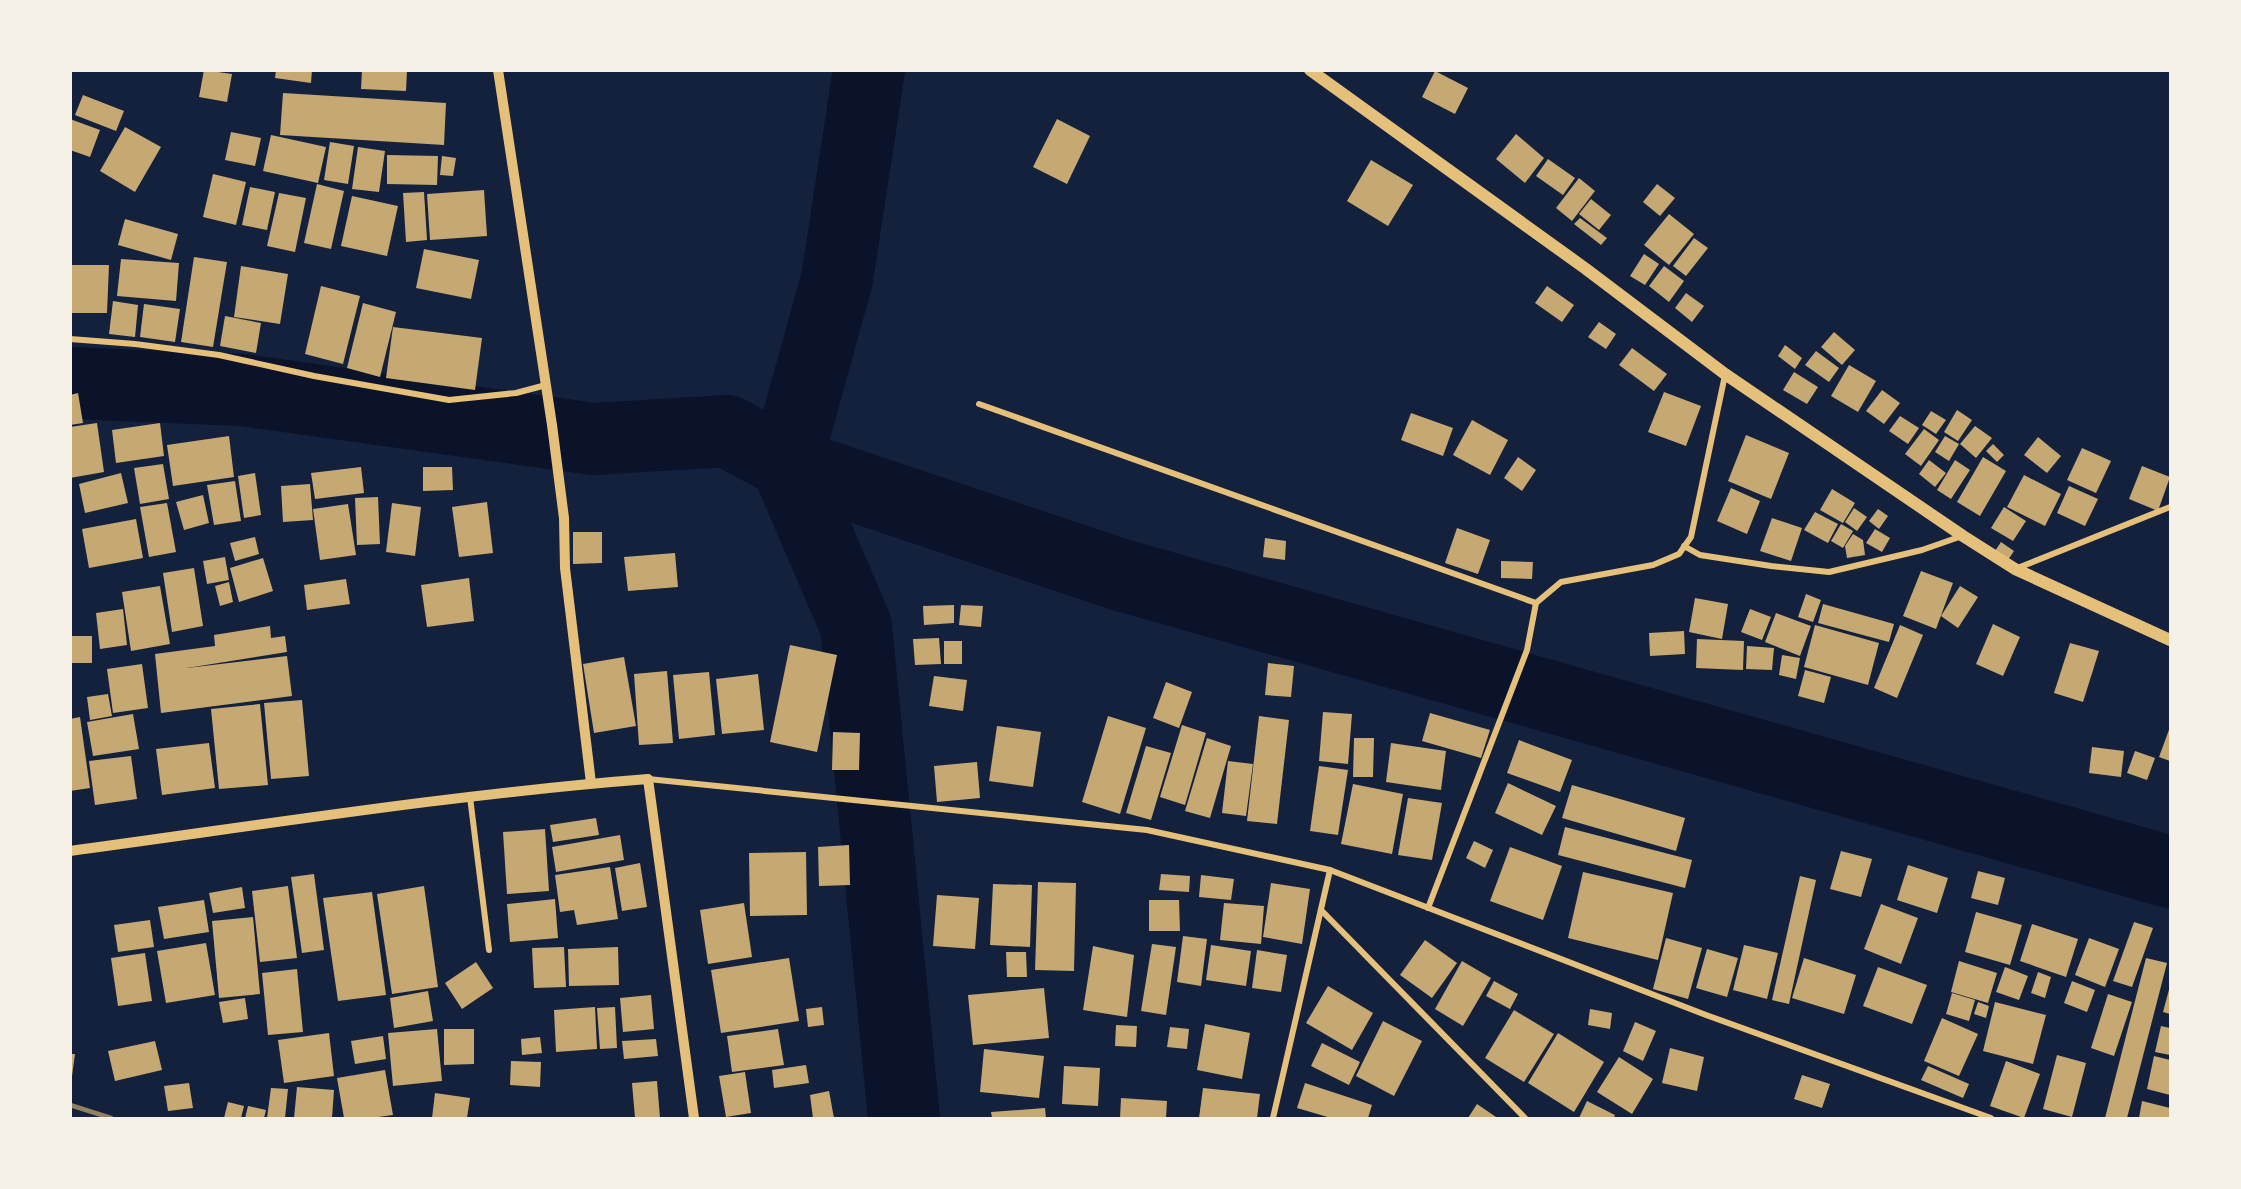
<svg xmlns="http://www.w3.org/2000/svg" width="2241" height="1189" font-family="'Source Serif 4',serif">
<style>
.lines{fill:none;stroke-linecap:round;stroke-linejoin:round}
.river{stroke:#0b132b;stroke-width:72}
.building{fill:#c6a872}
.minor{stroke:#e5c07b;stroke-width:6}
.tertiary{stroke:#e5c07b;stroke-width:10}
.secondary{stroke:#e5c07b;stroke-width:12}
.rail{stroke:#918062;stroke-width:4.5}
</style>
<rect width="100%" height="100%" fill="#14213d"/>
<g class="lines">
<g class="river">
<polyline points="869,70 837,279 786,463 1121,575 2170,872"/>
<polyline points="70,383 242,390 594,439 727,431 786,463 856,626 904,1118"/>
</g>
</g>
<g class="building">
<polygon points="204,70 232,74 227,102 199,97"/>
<polygon points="276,70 312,70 311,83 275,78"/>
<polygon points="362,70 407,70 406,91 361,89"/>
<polygon points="1435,71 1468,88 1455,114 1422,97"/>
<polygon points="283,93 446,103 444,145 280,135"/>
<polygon points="83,95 124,111 116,131 75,115"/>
<polygon points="70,119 100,130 90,157 70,150"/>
<polygon points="1057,119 1090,136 1067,184 1033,167"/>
<polygon points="125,127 161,147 135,192 100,171"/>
<polygon points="231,132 261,138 255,166 225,160"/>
<polygon points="1516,134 1544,158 1525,183 1496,159"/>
<polygon points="271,135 326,147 318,183 263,171"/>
<polygon points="330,142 354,146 348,184 324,180"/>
<polygon points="358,147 385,151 379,192 352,189"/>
<polygon points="387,155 438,156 437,185 387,184"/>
<polygon points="442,156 456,158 453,176 440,175"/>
<polygon points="1548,159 1575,178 1563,195 1536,176"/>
<polygon points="1371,160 1413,185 1388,226 1347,201"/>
<polygon points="213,174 246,182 236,225 203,217"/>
<polygon points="1579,178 1595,191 1572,221 1556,208"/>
<polygon points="317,184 344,191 331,249 304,243"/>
<polygon points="1657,184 1675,198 1660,216 1643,202"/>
<polygon points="250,187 275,192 267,230 242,225"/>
<polygon points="484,190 487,236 430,240 427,194"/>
<polygon points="424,192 427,240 406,242 403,193"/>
<polygon points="279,193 306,198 295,252 267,246"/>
<polygon points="352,196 398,206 387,256 341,246"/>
<polygon points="1591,199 1611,215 1599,230 1579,214"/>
<polygon points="1669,214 1694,234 1669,265 1644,245"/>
<polygon points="1580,218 1607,238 1601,245 1574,224"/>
<polygon points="125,219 178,234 171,260 118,245"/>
<polygon points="1694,238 1708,248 1686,276 1673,266"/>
<polygon points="424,249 479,260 471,299 416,288"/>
<polygon points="1644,254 1659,264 1645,285 1630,276"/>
<polygon points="194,257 227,262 213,347 181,342"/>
<polygon points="121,259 179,263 176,301 117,296"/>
<polygon points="70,265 109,265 107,313 70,313"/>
<polygon points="241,266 288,274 280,324 234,317"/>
<polygon points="1664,266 1684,281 1669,302 1649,286"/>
<polygon points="321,286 360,296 343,364 305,354"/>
<polygon points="1547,286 1574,305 1562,322 1535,303"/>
<polygon points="1686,293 1704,306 1692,322 1675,308"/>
<polygon points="113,301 138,305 135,337 109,334"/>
<polygon points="363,303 396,312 380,377 347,368"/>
<polygon points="144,304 180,309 175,342 140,337"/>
<polygon points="225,316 261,323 256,353 220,346"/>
<polygon points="1599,322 1616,334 1606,349 1588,337"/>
<polygon points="393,327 482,338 475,390 386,378"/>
<polygon points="1834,332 1855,350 1842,365 1821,347"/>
<polygon points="1785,345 1802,358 1795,369 1778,356"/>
<polygon points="1632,348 1667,374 1654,391 1619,365"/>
<polygon points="1816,351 1839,368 1829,382 1805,365"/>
<polygon points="1849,365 1876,381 1858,412 1831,396"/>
<polygon points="1794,372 1818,387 1807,404 1783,390"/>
<polygon points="1882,390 1900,403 1884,424 1866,411"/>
<polygon points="1664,392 1701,406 1686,446 1648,432"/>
<polygon points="78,393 83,423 70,425 70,395"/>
<polygon points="1957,410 1972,420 1958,441 1944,432"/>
<polygon points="1931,411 1946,420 1936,434 1922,425"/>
<polygon points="1411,413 1453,428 1443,456 1401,440"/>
<polygon points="1900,416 1919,428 1908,444 1889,431"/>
<polygon points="1472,420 1508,440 1490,475 1453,455"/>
<polygon points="97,423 104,472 70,478 70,427"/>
<polygon points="160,423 164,456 116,463 112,430"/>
<polygon points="1975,426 1992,438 1976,458 1960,444"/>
<polygon points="1924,429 1939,440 1921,466 1905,454"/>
<polygon points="1746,435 1789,453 1771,499 1728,481"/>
<polygon points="229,436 234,477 173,486 167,445"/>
<polygon points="1945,436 1959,444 1949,461 1935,452"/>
<polygon points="2038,437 2061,456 2047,473 2024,455"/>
<polygon points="1993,444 2004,455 1997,462 1986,451"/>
<polygon points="2082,448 2111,461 2096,493 2067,480"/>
<polygon points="1518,457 1536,470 1522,491 1504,478"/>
<polygon points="1983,457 2006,471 1980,516 1957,502"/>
<polygon points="1929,460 1946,473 1935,487 1919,474"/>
<polygon points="1955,460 1970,470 1951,499 1937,490"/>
<polygon points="163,464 169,499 140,504 134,468"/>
<polygon points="2142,466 2170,477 2158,511 2129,499"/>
<polygon points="361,467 364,493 315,499 311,473"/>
<polygon points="423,467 452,467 453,490 423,491"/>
<polygon points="121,473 128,503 85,513 79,484"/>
<polygon points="255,473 261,515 244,518 238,476"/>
<polygon points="2024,475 2061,494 2045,526 2007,507"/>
<polygon points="235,481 241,521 214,525 207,485"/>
<polygon points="310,484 313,520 283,522 281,486"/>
<polygon points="2069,486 2098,499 2085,526 2057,513"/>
<polygon points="1731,488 1760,501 1747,534 1717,521"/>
<polygon points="1832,489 1855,503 1843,523 1820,510"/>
<polygon points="203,495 209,523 184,530 176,502"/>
<polygon points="378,497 380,544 357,545 355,498"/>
<polygon points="487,502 493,553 459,557 452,507"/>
<polygon points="167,503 176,552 149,557 140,507"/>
<polygon points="392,503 421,507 415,556 386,552"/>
<polygon points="348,504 356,555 320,560 313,509"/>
<polygon points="2004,507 2026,521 2013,541 1991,528"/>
<polygon points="1854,508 1867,517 1857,531 1845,522"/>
<polygon points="1878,509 1888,516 1879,529 1869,521"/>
<polygon points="1815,512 1838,524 1828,543 1804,530"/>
<polygon points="1772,518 1802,528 1791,561 1760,551"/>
<polygon points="136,519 143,558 89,568 82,529"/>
<polygon points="1841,524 1853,531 1843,548 1831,541"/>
<polygon points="1457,528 1490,540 1478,574 1445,563"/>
<polygon points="1875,529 1890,538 1882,552 1866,543"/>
<polygon points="573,532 602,532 602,563 573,564"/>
<polygon points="1853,534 1863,540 1865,555 1847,558 1845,546"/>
<polygon points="255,537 259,554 235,561 230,543"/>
<polygon points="1265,538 1286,541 1285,560 1263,557"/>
<polygon points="2001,542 2014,551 2008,560 1995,551"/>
<polygon points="675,553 678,587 628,591 624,557"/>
<polygon points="225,557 229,580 207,584 203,561"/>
<polygon points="263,558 273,591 239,602 230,568"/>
<polygon points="1501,561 1533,562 1532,579 1501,578"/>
<polygon points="194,568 203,626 172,632 163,573"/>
<polygon points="1921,571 1953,583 1936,629 1903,616"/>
<polygon points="469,578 474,621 427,627 421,585"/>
<polygon points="346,579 350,604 307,610 304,585"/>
<polygon points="229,582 233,602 220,606 215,586"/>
<polygon points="160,586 170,644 131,651 122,592"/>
<polygon points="1960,586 1978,597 1958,628 1941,616"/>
<polygon points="1806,594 1821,600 1813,622 1798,617"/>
<polygon points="1695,598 1728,604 1722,639 1689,632"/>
<polygon points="1823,604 1894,624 1889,642 1818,623"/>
<polygon points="954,605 954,623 924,625 923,606"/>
<polygon points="961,605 983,606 981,627 959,625"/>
<polygon points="123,609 127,645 100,649 96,613"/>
<polygon points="1750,609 1771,617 1762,640 1741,632"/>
<polygon points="1776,613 1811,626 1800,656 1765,642"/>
<polygon points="1993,624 2020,637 2003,676 1976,664"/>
<polygon points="1815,625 1879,643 1868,685 1804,667"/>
<polygon points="1900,625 1923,635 1897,698 1874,688"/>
<polygon points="270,626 271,638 285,636 287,652 187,668 287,656 292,696 161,713 155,654 215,646 214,635"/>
<polygon points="1684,631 1685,654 1650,656 1649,633"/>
<rect x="70" y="636" width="22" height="27"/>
<polygon points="939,638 941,664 915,665 913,639"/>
<polygon points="1697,639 1744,641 1743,670 1696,668"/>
<rect x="944" y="641" width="18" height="23"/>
<polygon points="2070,643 2099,651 2083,702 2054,693"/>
<polygon points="790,645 837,655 817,752 770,742"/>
<polygon points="1747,646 1774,648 1772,670 1746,669"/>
<polygon points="1782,655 1800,658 1796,679 1779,675"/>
<polygon points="624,657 636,726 594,733 583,664"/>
<polygon points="1268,663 1294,666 1291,697 1265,695"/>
<polygon points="142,664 148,708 113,713 107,669"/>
<polygon points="1805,670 1831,677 1824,703 1798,696"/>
<polygon points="667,671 673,743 639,745 634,674"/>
<polygon points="709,672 715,735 679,739 673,675"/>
<polygon points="758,674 764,730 722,734 716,679"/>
<polygon points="934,676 967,680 963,711 929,706"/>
<polygon points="1166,682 1192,692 1179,728 1153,718"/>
<polygon points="108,694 112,716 90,720 87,697"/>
<polygon points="302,700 309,776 271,779 264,703"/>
<polygon points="260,704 268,785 219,789 211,709"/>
<polygon points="1323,712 1352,714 1348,764 1319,761"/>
<polygon points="1430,713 1490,730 1481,758 1422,741"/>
<polygon points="133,714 139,749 93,756 87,722"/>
<polygon points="1108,716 1146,728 1120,814 1082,802"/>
<polygon points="1259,716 1289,720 1277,824 1247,821"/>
<polygon points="80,717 90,788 70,791 70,719"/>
<polygon points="1182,725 1206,733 1185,805 1160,797"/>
<polygon points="997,726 1041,732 1033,787 989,781"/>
<polygon points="2170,727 2170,761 2159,757"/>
<polygon points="833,732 860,733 859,770 832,770"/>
<polygon points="1207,738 1231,746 1210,818 1185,811"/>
<polygon points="1354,738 1374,738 1373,777 1353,777"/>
<polygon points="1519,740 1572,760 1560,792 1507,773"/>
<polygon points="209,743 215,788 162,795 156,749"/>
<polygon points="1391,743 1446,751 1441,790 1386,782"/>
<polygon points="1146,746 1171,753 1151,820 1126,813"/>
<polygon points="2092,747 2124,751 2121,777 2089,773"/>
<polygon points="2135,751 2155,758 2147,780 2127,773"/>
<polygon points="131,756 137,799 95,805 89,761"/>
<polygon points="1228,761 1253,764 1246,816 1222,813"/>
<polygon points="977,762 980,798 937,802 934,766"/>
<polygon points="1319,766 1348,770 1338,835 1310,831"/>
<polygon points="1508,783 1556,806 1542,835 1495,813"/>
<polygon points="1353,784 1403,794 1392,854 1341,844"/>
<polygon points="1572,785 1685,818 1676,851 1562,818"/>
<polygon points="1408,798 1442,803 1432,860 1398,855"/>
<polygon points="596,818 599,835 553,842 550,825"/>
<polygon points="1565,827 1692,860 1685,888 1558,855"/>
<polygon points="545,829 549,891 507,894 503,832"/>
<polygon points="620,835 624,860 556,872 552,847"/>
<polygon points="1474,841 1493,850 1485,868 1466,858"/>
<polygon points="849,845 850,885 819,886 818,847"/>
<polygon points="1510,847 1562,866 1543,920 1490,901"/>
<polygon points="1841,851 1872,859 1861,897 1830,889"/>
<polygon points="806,852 807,915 750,916 749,853"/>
<polygon points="640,863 647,907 622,911 615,868"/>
<polygon points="1908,865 1948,878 1937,913 1897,900"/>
<polygon points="610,867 618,919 577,925 574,910 560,912 555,875"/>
<polygon points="1978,871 2005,878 1998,905 1971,898"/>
<polygon points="1583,872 1673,893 1658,960 1568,938"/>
<polygon points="314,874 324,950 302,953 291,877"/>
<polygon points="1161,874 1190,876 1189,892 1159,890"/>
<polygon points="1201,875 1234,879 1231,900 1199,897"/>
<polygon points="1800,876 1816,880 1789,1004 1772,1000"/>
<polygon points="1038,882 1076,883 1074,971 1035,970"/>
<polygon points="1271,883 1310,889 1302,944 1263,937"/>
<polygon points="993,884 1032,885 1030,947 990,945"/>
<polygon points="288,886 297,958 260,962 252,891"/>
<polygon points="424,886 438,987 392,994 377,894"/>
<polygon points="242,887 245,908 213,913 209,893"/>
<polygon points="372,892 386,995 338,1001 323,898"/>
<polygon points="937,895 979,898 975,949 933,946"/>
<polygon points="555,899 558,938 510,942 507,904"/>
<polygon points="204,900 209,932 164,939 158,907"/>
<polygon points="1149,900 1179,900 1180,931 1149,931"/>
<polygon points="744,903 752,957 708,964 700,910"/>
<polygon points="1224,903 1264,906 1261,944 1220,940"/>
<polygon points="1881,904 1918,918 1901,964 1864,949"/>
<polygon points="1976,912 2022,925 2010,965 1965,952"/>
<polygon points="253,917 260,994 219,998 212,921"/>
<polygon points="150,920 154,947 118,952 114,925"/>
<polygon points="2134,922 2153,928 2132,987 2113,981"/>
<polygon points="2032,924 2078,939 2066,977 2020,961"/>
<polygon points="1183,936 1207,939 1201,986 1177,982"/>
<polygon points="1666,938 1702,948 1688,999 1653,989"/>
<polygon points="2089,938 2119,949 2105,987 2075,975"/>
<polygon points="1425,940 1457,963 1432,998 1400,975"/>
<polygon points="206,943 215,995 166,1003 157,951"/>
<polygon points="1152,944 1176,947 1166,1015 1141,1011"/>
<polygon points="1211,945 1251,951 1246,986 1206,980"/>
<polygon points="1744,945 1778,953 1767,999 1733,990"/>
<polygon points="1093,946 1134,955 1127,1017 1083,1010"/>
<polygon points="564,947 566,987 534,988 532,948"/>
<polygon points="618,947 619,985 569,986 568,949"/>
<polygon points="1707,949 1738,958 1727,997 1696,988"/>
<polygon points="1257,950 1287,955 1281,992 1252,988"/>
<polygon points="1006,952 1026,952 1027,977 1007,977"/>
<polygon points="145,953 152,1001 118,1006 111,958"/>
<polygon points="789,958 799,1021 721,1033 711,970"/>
<polygon points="1804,958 1856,975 1844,1014 1792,998"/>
<polygon points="2146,958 2167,963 2127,1118 2105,1118"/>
<polygon points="1462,961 1491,978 1463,1026 1435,1009"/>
<polygon points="1959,961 1997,973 1988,1003 1951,992"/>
<polygon points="476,962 493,988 462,1009 445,983"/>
<polygon points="1878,967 1927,985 1912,1024 1863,1006"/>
<polygon points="2005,967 2028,976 2019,1000 1996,992"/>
<polygon points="297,969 303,1032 268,1035 262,973"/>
<polygon points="2038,972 2051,977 2045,998 2031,993"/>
<polygon points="1494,981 1518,994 1510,1009 1486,996"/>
<polygon points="2072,981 2095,990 2087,1012 2064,1003"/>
<polygon points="1328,986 1373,1013 1352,1050 1306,1023"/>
<polygon points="2170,986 2170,1014 2163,1012"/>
<polygon points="1044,988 1049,1038 973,1045 968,995"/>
<polygon points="428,991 433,1021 394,1028 390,998"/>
<polygon points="1952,993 1975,1000 1969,1021 1946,1014"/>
<polygon points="2108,994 2132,1002 2114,1056 2091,1048"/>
<polygon points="651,995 654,1029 623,1032 620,998"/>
<polygon points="245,998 248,1019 223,1023 219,1002"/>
<polygon points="1978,1002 1989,1006 1986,1018 1974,1014"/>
<polygon points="1995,1002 2046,1015 2033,1064 1983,1051"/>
<polygon points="595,1007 597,1049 556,1052 554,1010"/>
<polygon points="615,1007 617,1048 600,1049 597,1008"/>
<polygon points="822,1007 824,1025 808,1027 806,1009"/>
<polygon points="1590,1009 1612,1013 1610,1029 1588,1025"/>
<polygon points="1514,1010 1554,1034 1524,1082 1485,1058"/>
<polygon points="1942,1018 1978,1034 1959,1076 1924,1061"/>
<polygon points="1383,1021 1422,1041 1394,1096 1356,1076"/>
<polygon points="1635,1022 1656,1031 1643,1061 1623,1051"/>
<polygon points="1205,1024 1250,1033 1242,1079 1197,1070"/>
<polygon points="1116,1025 1137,1026 1136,1047 1115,1046"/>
<polygon points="2161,1026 2170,1028 2170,1055 2155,1052"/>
<polygon points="1170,1027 1189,1029 1187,1049 1167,1047"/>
<polygon points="437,1029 442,1081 393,1086 388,1033"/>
<polygon points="444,1029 474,1029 474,1064 444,1065"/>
<polygon points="778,1029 784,1065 732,1072 727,1036"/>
<polygon points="329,1033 334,1076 284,1083 278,1040"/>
<polygon points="1558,1033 1604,1062 1574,1112 1528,1083"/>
<polygon points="383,1036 386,1059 355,1064 351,1041"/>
<polygon points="540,1037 542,1053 522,1055 521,1039"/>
<polygon points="656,1039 658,1056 624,1059 622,1041"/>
<polygon points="155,1041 162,1070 115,1081 108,1051"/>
<polygon points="1322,1043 1360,1062 1349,1085 1311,1066"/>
<polygon points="1670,1048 1704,1057 1697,1091 1662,1083"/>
<polygon points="984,1049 1044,1056 1039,1098 980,1092"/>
<polygon points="70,1054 75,1054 72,1076 70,1076"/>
<polygon points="2057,1055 2086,1063 2072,1117 2043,1109"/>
<polygon points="2154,1056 2170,1060 2170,1095 2147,1089"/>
<polygon points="1619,1057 1653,1079 1632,1114 1597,1092"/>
<polygon points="511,1061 541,1062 540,1087 510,1085"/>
<polygon points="2006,1061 2040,1074 2024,1118 1990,1106"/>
<polygon points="806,1065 809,1083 774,1088 772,1070"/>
<polygon points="1064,1066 1100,1068 1098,1106 1062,1104"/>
<polygon points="1928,1066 1969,1084 1963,1098 1921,1080"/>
<polygon points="385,1070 393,1115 371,1118 344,1118 337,1078"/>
<polygon points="745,1072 751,1113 726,1117 719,1076"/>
<polygon points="1802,1075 1830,1084 1822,1108 1794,1099"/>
<polygon points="657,1081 660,1118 635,1118 632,1083"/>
<polygon points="189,1083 193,1108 168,1111 164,1086"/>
<polygon points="1305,1083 1372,1105 1368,1118 1331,1118 1297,1108"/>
<polygon points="297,1087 334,1090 332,1118 294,1118"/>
<polygon points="271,1088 288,1089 285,1118 267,1118"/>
<polygon points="1203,1088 1260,1094 1257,1118 1199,1118"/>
<polygon points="829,1091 834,1118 813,1118 810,1095"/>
<polygon points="435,1093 470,1098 467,1118 432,1118"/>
<polygon points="1121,1098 1167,1101 1166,1118 1120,1118"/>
<polygon points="1587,1101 1615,1115 1614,1118 1579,1118"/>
<polygon points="2142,1101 2170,1108 2170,1118 2139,1118"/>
<polygon points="228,1102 244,1106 241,1118 224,1118"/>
<polygon points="1477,1104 1496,1117 1495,1118 1468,1118"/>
<polygon points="248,1106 266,1110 264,1118 245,1118"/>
<polygon points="1045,1108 1046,1118 992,1118 991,1112"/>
</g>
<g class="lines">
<g class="minor">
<polyline points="70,339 135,344 219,355 314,376 449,400 516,393 546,385"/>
<polyline points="979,404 1536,603"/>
<polyline points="1684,546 1700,555 1771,566 1829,572 1922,550 1962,536"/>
<polyline points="2015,569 2170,507"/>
<polyline points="648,779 1147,830 1330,870 1706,1015 1991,1118"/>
<polyline points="470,797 489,950"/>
<polyline points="1428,908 1527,650 1536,603 1561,582 1653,565 1679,554 1691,537 1725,375"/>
<polyline points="1321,910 1525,1118"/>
<polyline points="1273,1118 1330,870"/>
</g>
<g class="tertiary">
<polyline points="498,70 552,425 564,518 565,568 591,783"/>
<path d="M70 851C262 825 455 794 648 779L694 1118"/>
</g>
<polyline class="secondary" points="1310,70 1586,269 1725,374 1963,536 2015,569 2170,640"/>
<polyline class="rail" points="70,1105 111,1118"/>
</g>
<rect width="2241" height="1189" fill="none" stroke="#f6f1e7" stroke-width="144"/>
</svg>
